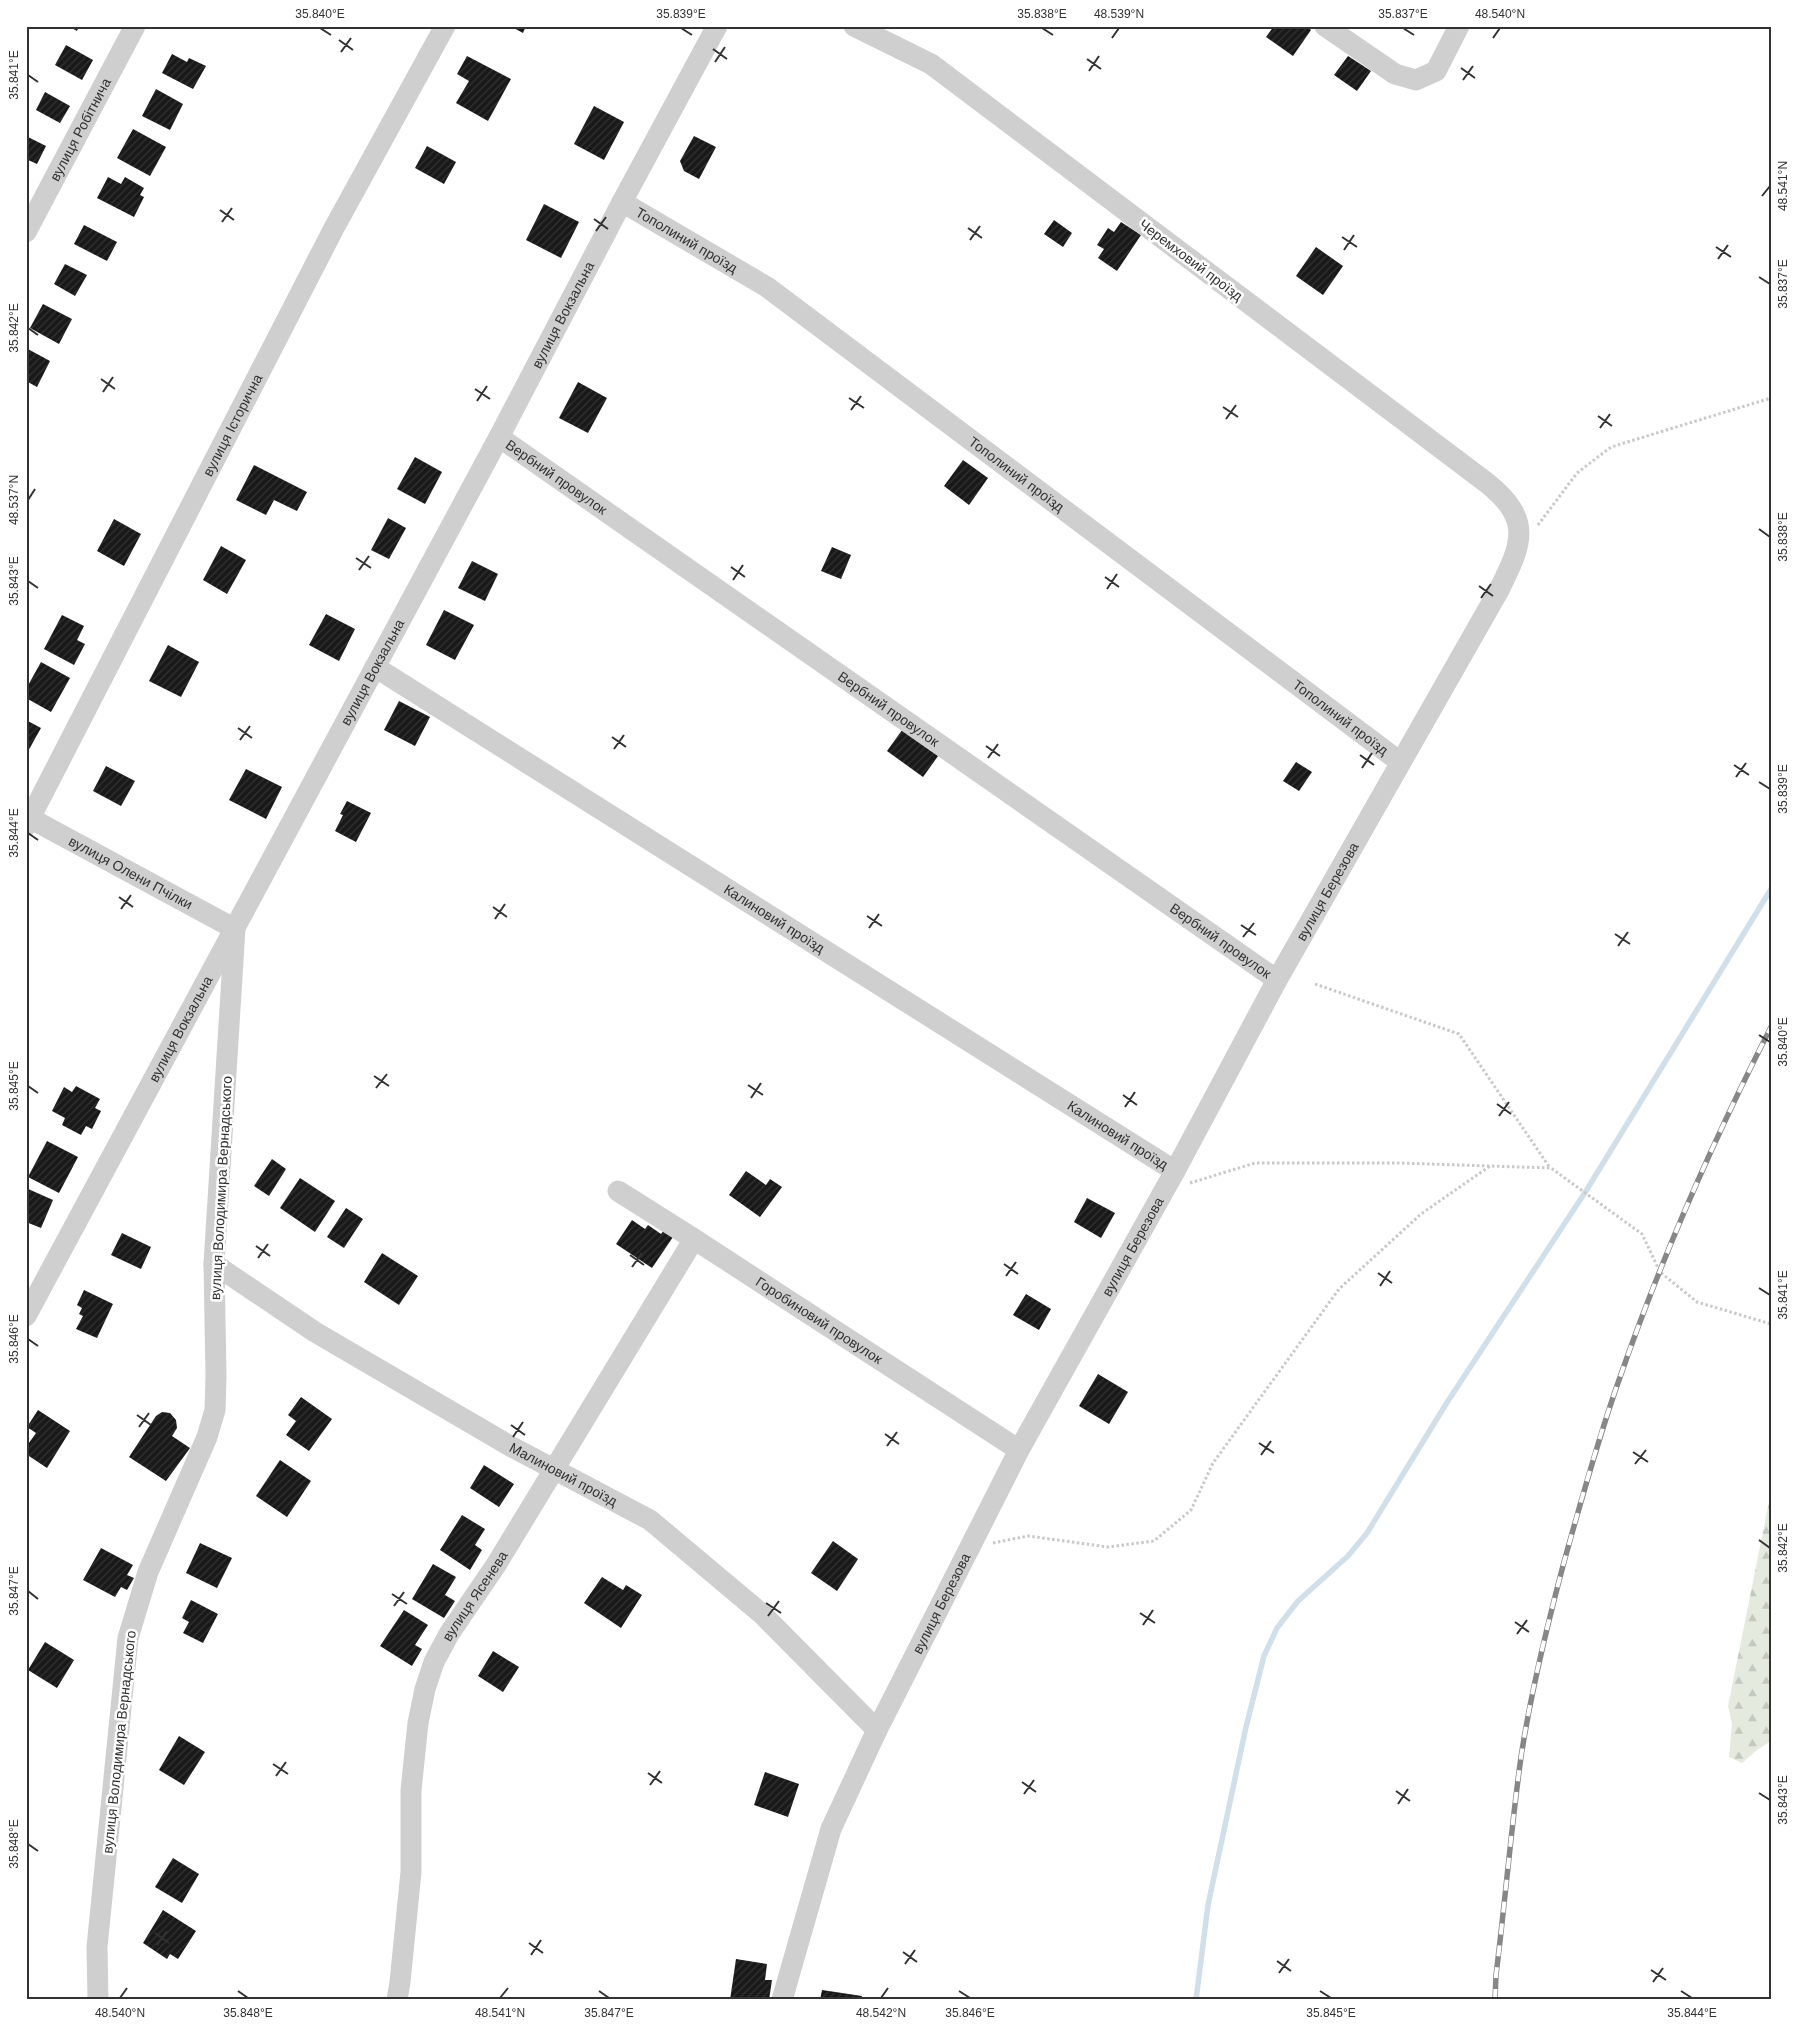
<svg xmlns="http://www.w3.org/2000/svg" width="1797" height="2026" font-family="Helvetica,sans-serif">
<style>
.forest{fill:url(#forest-firs)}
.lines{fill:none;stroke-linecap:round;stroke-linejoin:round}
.stream{stroke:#d0dfea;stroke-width:5.5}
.building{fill:url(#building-hatch)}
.path{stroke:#c9c9c9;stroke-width:3;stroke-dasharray:2.5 2.5;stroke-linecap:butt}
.street{stroke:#cfcfcf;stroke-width:21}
.rail-casing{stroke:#878787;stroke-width:5.5}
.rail{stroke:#fff;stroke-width:4;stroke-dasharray:11;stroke-linecap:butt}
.ticks{fill:none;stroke:#323232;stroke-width:2}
.labels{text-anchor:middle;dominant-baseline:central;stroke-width:5;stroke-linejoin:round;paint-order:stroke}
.street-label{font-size:14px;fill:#323232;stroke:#fff}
.neatline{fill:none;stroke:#323232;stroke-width:2}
.ticks-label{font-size:12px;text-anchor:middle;fill:#323232}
</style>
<defs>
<pattern id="forest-firs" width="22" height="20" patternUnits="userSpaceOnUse" patternTransform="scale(1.25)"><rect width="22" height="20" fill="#e4eade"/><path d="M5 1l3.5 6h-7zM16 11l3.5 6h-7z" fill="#c4c9bf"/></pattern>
<pattern id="building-hatch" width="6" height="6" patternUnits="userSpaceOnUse" patternTransform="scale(1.25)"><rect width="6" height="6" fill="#191919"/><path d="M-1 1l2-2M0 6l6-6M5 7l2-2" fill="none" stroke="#323232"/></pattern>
</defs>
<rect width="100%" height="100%" fill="#fff"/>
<polygon class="forest" points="1771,1492 1771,1741 1757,1750 1742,1763 1729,1757 1732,1724 1728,1706"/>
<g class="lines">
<polyline class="stream" points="1196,2000 1208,1905 1246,1727 1264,1656 1277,1628 1298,1601 1348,1556 1367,1533 1446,1404 1586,1191 1771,889"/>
</g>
<g class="building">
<polygon points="68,26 79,26 77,31"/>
<polygon points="510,26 526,26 523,33"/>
<polygon points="1274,26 1306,26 1311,30 1293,56 1266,37"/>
<polygon points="66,45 93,60 82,80 55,65"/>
<polygon points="172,54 187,62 189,58 206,66 193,89 162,73"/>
<polygon points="467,56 511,79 488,121 456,103 469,81 457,74"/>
<polygon points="1348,56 1371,71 1357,91 1334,75"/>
<polygon points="156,89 183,104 170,130 142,116"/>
<polygon points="45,92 70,106 60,123 36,110"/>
<polygon points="594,106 624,122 604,160 574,144"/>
<polygon points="133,129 166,147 150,176 117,158"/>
<polygon points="26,136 46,146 37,164 26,159"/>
<polygon points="694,136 716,147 699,179 684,171 680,161"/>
<polygon points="427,146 456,162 444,184 415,168"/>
<polygon points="108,177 121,184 125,177 144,188 140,195 144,197 134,217 97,198"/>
<polygon points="544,204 579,222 561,258 526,240"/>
<polygon points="1054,220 1072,233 1063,247 1044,234"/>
<polygon points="1121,222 1141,235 1117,271 1098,258 1104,249 1097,245 1108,228 1114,232"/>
<polygon points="84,225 117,242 107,261 74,244"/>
<polygon points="1316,247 1343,266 1323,295 1296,276"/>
<polygon points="65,264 87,275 75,296 54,284"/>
<polygon points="43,304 72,319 59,344 30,328"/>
<polygon points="26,348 50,361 37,387 26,381"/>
<polygon points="578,382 607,398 588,433 559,418"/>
<polygon points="415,457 442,472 425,504 397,489"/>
<polygon points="963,460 988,478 969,505 944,486"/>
<polygon points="254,465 307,492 297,511 274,500 266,515 236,500"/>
<polygon points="388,518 406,528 389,559 371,550"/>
<polygon points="114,519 141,534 124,566 97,551"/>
<polygon points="221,546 246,560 227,594 203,580"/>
<polygon points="832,547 851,555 841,579 821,571"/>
<polygon points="472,561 498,574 485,601 458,588"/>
<polygon points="444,610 474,625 455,660 426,645"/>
<polygon points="326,614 355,629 339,661 309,645"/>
<polygon points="62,615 84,626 77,640 85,644 74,665 44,649"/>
<polygon points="168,645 199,662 181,697 149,681"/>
<polygon points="41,662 70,678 51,712 26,698 26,689"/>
<polygon points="399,701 430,717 415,746 384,730"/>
<polygon points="26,720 41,728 27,753 26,752"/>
<polygon points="905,726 941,752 923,777 887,751"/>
<polygon points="1296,762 1312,772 1299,791 1283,781"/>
<polygon points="106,766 135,781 121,806 93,791"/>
<polygon points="246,769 282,787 266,819 229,800"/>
<polygon points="347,801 371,813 356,842 335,831 343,815 340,814"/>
<polygon points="76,1086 100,1099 95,1108 101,1111 92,1129 86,1126 81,1135 62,1125 65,1118 52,1111 64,1087 72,1092"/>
<polygon points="47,1141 78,1157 59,1193 28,1177"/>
<polygon points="272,1159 286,1169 269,1196 254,1186"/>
<polygon points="746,1171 766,1185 770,1179 782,1187 760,1217 729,1195"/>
<polygon points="300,1178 335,1201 315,1232 280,1208"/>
<polygon points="26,1188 53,1200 41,1228 26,1222"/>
<polygon points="1087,1198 1115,1213 1101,1238 1074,1222"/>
<polygon points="346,1208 363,1219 344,1248 327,1237"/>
<polygon points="632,1220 645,1229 648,1225 661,1234 664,1230 673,1237 652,1268 616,1244"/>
<polygon points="122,1233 151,1247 141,1269 111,1255"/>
<polygon points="382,1253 418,1276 399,1305 364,1282"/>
<polygon points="84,1290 113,1304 97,1338 76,1329 83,1316 79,1314 82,1308 77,1305"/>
<polygon points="1026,1294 1051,1309 1039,1330 1013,1315"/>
<polygon points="1098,1374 1128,1392 1109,1424 1079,1406"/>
<polygon points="301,1397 332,1419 309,1451 286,1435 296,1421 288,1415"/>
<polygon points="38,1410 70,1431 47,1468 26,1454 26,1447 36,1433 27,1427"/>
<polygon points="162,1412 170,1413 176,1420 177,1428 172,1436 190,1448 166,1481 129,1457 156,1416"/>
<polygon points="280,1460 311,1481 287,1517 256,1496"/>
<polygon points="484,1465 514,1484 499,1507 470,1488"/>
<polygon points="462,1515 485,1529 475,1545 482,1550 470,1570 440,1550"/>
<polygon points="833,1541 858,1559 837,1591 811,1573"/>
<polygon points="200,1543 232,1558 217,1588 186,1573"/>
<polygon points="101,1548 133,1565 127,1575 134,1578 127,1590 121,1587 115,1597 83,1580"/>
<polygon points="433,1564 456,1577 445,1595 455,1601 444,1618 412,1599"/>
<polygon points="602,1577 623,1590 626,1585 642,1595 621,1628 584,1603"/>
<polygon points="191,1600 218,1614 203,1643 183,1633 189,1622 182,1618"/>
<polygon points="404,1610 428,1625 415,1645 422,1649 412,1666 380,1646"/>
<polygon points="45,1642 74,1660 57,1688 28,1670"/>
<polygon points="493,1651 519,1667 503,1692 478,1676"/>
<polygon points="179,1736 205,1752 184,1785 159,1770"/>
<polygon points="765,1772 799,1784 788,1817 754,1805"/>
<polygon points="173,1858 199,1874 182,1903 155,1887"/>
<polygon points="163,1910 196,1931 178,1959 170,1954 167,1959 143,1943"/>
<polygon points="736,1959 767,1964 765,1980 772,1980 769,2000 730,2000"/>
<polygon points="822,1990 862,1996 861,2000 820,2000"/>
</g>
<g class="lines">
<g class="path">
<polyline points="1538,525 1577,473 1611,447 1771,398"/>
<polyline points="1315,984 1459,1034 1550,1168"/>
<polyline points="1190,1183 1255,1163 1399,1163 1551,1168 1642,1234 1660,1272 1697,1302 1771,1324"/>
<polyline points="993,1543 1028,1536 1108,1547 1154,1541 1191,1510 1213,1463 1339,1289 1421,1214 1490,1166"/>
</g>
<g class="street">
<polyline points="1325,26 1395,74 1416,80 1436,71 1459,26"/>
<path id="s1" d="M622 202 767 287 1400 762"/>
<path id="s2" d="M26 232 135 26"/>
<path id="s3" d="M499 437 1277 980"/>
<path id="s4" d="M375 667 1175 1171"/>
<path id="s5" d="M26 816 235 929 214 1264 216 1376 215 1410 207 1437 148 1572 128 1638 97 1947 98 2000"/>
<path id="s6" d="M26 826 334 228 445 26"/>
<path id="s7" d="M618 1191 694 1239 1019 1450"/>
<path id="s8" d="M214 1264 315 1332 510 1446 650 1520 763 1615 877 1730"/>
<path id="s9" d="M26 1316 499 437 622 202 717 26"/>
<path id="s10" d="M397 2000 400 1982 411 1872V1790L418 1723 425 1689 434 1662 449 1634 496 1565 694 1239"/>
<path id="s11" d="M782 2000 831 1829 877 1730 970 1547 1019 1450 1175 1171 1277 980 1499 590C1522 544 1533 520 1487 483L931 64 854 26"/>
</g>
<g class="rail-casing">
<path id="rail" d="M1495 2000 1496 1975C1505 1903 1511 1829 1521 1757 1531 1691 1547 1626 1564 1562 1581 1501 1598 1439 1619 1380 1661 1259 1713 1141 1771 1027"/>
</g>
<use href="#rail" class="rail"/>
</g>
<path class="ticks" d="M320 28 331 35M681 28 692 35M1042 28 1053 35M1403 28 1414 35M1112 38 1119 28M1493 38 1500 28M339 40 353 50M713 49 727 59M341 52 351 38M1087 59 1101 69M715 62 725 47M1461 68 1475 78M1089 71 1099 56M28 75 38 82M1463 80 1473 66M1762 196 1770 186M220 210 234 220M594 219 608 229M222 222 232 208M968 228 982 238M596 231 606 217M1342 237 1357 247M970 240 980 226M1716 247 1731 257M1344 250 1354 235M1718 259 1728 245M1759 277 1770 284M28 328 38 335M101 379 115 389M475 389 490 399M103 392 113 377M849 398 864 408M477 401 487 386M1223 407 1238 417M851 410 861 396M1598 416 1612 426M1226 419 1236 405M1600 428 1610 414M28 500 35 489M1759 529 1770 537M356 558 371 568M731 567 745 577M359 570 369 556M1105 577 1119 587M733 580 743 565M28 581 38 588M1479 586 1493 596M1107 589 1117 574M1481 598 1491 584M238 728 252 738M612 737 626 747M240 740 250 726M986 746 1000 756M614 749 624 735M1360 755 1374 765M988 758 998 744M1734 765 1749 775M1362 768 1372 753M1736 777 1746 763M1759 782 1770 789M28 833 38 840M119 897 133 907M493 907 507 917M121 909 131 895M867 916 882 926M495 919 505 904M1241 925 1256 935M869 928 879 914M1615 934 1630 944M1243 937 1254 923M1618 946 1628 932M1759 1035 1770 1042M374 1076 389 1086M748 1085 763 1095M28 1086 38 1093M376 1088 387 1074M1123 1095 1137 1105M751 1098 761 1083M1497 1104 1511 1114M1125 1107 1135 1092M1499 1116 1509 1102M256 1246 270 1256M630 1255 644 1265M258 1258 268 1244M1004 1264 1018 1274M632 1267 642 1253M1378 1273 1392 1283M1006 1276 1016 1262M1380 1286 1390 1271M1759 1288 1770 1295M28 1339 38 1346M137 1415 151 1425M511 1425 525 1435M139 1427 149 1413M885 1434 899 1444M513 1437 523 1422M1259 1443 1274 1453M887 1446 897 1432M1633 1452 1648 1462M1261 1455 1271 1441M1635 1464 1646 1450M1759 1540 1770 1548M28 1591 38 1599M392 1594 407 1604M766 1603 781 1613M394 1606 404 1592M1140 1613 1155 1623M768 1616 779 1601M1515 1622 1529 1632M1143 1625 1153 1610M1517 1634 1527 1620M273 1764 288 1774M648 1773 662 1783M276 1776 286 1762M1022 1782 1036 1792M650 1785 660 1771M1396 1791 1410 1801M1759 1793 1770 1800M1024 1794 1034 1780M1398 1804 1408 1789M28 1844 38 1851M155 1933 169 1943M529 1943 543 1953M157 1945 167 1931M903 1952 917 1962M531 1955 541 1940M1277 1961 1291 1971M905 1964 915 1950M1651 1970 1666 1980M1279 1973 1289 1959M1653 1982 1663 1968M238 1991 248 1998M599 1991 609 1998M959 1991 970 1998M1320 1991 1331 1998M1681 1991 1692 1998M120 1998 127 1988M500 1998 508 1988M881 1998 888 1988"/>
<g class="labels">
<g class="street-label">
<text stroke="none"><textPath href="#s2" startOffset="116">вулиця Робітнича</textPath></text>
<text stroke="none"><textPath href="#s1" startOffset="75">Тополиний проїзд</textPath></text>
<text transform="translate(1191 260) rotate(37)">Черемховий проїзд</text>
<text stroke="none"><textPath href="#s9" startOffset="1136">вулиця Вокзальна</textPath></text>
<text stroke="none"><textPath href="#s6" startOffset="451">вулиця Історична</textPath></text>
<text stroke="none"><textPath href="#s1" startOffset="480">Тополиний проїзд</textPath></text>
<text stroke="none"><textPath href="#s3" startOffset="70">Вербний провулок</textPath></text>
<text stroke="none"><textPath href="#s9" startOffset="731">вулиця Вокзальна</textPath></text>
<text stroke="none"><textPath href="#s3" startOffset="475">Вербний провулок</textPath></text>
<text stroke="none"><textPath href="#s1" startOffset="885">Тополиний проїзд</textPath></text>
<text stroke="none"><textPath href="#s5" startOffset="119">вулиця Олени Пчілки</textPath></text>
<text stroke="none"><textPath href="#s11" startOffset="1239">вулиця Березова</textPath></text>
<text stroke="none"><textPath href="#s4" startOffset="472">Калиновий проїзд</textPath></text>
<text stroke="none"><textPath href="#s3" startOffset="880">Вербний провулок</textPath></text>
<text stroke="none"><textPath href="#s9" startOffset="326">вулиця Вокзальна</textPath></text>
<text stroke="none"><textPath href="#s4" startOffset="878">Калиновий проїзд</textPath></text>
<text transform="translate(221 1188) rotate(-87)">вулиця Володимира Вернадського</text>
<text stroke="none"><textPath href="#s11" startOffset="834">вулиця Березова</textPath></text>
<text stroke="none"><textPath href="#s7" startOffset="239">Горобиновий провулок</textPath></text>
<text stroke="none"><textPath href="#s8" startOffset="408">Малиновий проїзд</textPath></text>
<text stroke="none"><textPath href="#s10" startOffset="419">вулиця Ясенева</textPath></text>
<text stroke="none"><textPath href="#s11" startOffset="429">вулиця Березова</textPath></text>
<text transform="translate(119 1742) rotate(-84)">вулиця Володимира Вернадського</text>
</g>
</g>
<rect width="1797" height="2026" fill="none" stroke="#ffffff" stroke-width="55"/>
<rect x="28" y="28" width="1742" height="1970" class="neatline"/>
<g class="ticks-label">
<text x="320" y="18">35.840°E</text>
<text x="681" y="18">35.839°E</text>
<text x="1042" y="18">35.838°E</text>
<text x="1119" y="18">48.539°N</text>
<text x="1403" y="18">35.837°E</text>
<text x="1500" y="18">48.540°N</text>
<text transform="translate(14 75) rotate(-90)" y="4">35.841°E</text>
<text transform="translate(1783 186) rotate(-90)" y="4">48.541°N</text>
<text transform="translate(1783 284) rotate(-90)" y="4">35.837°E</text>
<text transform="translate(14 328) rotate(-90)" y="4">35.842°E</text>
<text transform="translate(14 500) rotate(-90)" y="4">48.537°N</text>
<text transform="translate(1783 537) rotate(-90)" y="4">35.838°E</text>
<text transform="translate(14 581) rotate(-90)" y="4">35.843°E</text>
<text transform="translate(1783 789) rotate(-90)" y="4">35.839°E</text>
<text transform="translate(14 833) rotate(-90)" y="4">35.844°E</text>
<text transform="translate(1783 1042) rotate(-90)" y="4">35.840°E</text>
<text transform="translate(14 1086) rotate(-90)" y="4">35.845°E</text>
<text transform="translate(1783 1295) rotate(-90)" y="4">35.841°E</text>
<text transform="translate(14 1339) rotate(-90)" y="4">35.846°E</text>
<text transform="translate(1783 1548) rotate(-90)" y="4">35.842°E</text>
<text transform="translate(14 1591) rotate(-90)" y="4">35.847°E</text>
<text transform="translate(1783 1800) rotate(-90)" y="4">35.843°E</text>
<text transform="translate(14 1844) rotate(-90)" y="4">35.848°E</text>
<text x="120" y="2017">48.540°N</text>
<text x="248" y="2017">35.848°E</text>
<text x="500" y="2017">48.541°N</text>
<text x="609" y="2017">35.847°E</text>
<text x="881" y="2017">48.542°N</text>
<text x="970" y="2017">35.846°E</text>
<text x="1331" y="2017">35.845°E</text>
<text x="1692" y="2017">35.844°E</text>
</g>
</svg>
